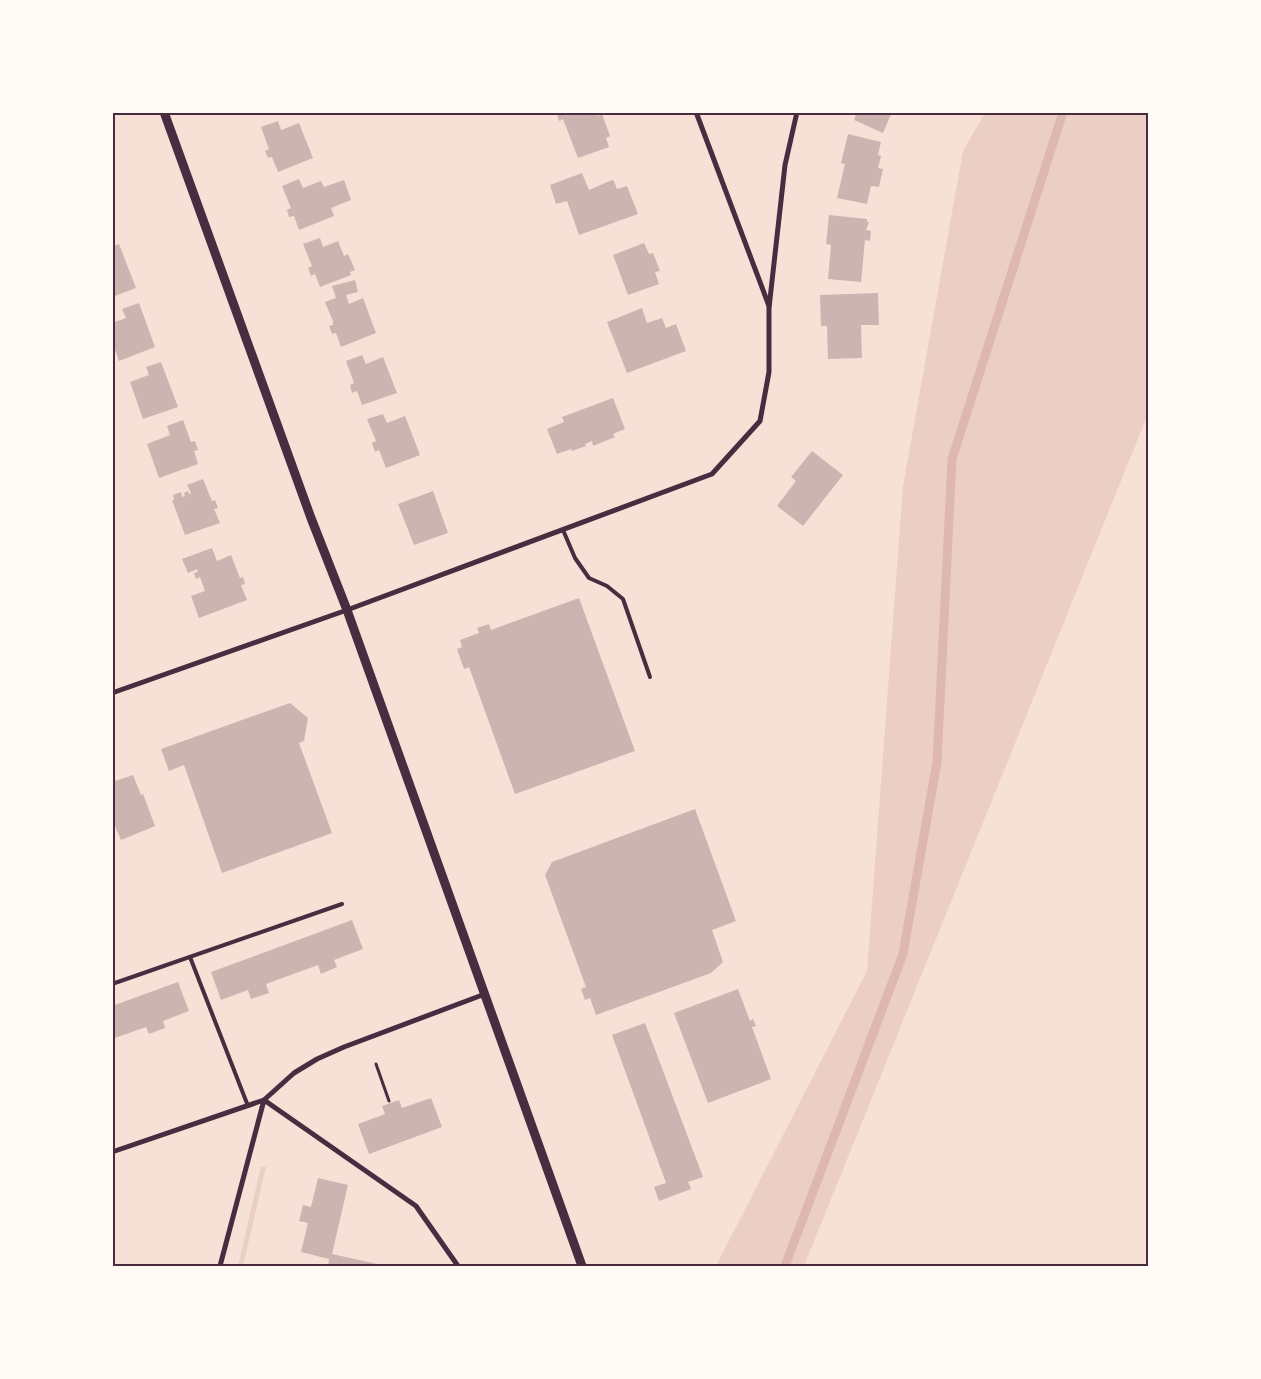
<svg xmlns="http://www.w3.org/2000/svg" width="1261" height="1379" font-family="'Times New Roman',serif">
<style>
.green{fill:#ebcfc5}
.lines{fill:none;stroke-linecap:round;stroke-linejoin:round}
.stream{stroke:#dcb8b0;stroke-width:9}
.building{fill:#ccb4b1}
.path{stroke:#4a2c40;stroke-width:3}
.service{stroke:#4a2c40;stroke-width:4}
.minor{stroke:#4a2c40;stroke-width:5}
.tertiary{stroke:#4a2c40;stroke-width:9}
.neatline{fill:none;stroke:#4a2c40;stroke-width:2}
</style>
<rect width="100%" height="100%" fill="#f7e1d7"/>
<g class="green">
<polygon points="985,113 1148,113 1148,414 804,1266 716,1266 867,971 903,486 963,151"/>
<polygon points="261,1166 266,1167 243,1266 238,1266"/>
</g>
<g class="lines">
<polyline class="stream" points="785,1266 903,954 937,762 952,459 1063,112"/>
</g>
<g class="building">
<polygon points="562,112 597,112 598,116 602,114 610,136 606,138 609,147 578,158 563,119 559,121 557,114"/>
<polygon points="857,112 892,112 883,133 854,120"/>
<polygon points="278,121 281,130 299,123 313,158 278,172 272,157 268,158 265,151 269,149 261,127"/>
<polygon points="848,134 881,142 878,155 881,156 878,168 883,169 879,187 871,186 867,204 837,198 845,164 841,163"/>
<polygon points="582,173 589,190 612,180 614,181 617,189 627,186 638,214 579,235 567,201 556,204 550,185"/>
<polygon points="299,179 303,188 321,181 324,187 344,180 351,200 331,208 334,216 299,230 294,216 289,217 287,210 291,208 282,186"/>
<polygon points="829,215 867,219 867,222 869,222 866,230 871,231 870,241 865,240 861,282 828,279 831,245 826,244"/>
<polygon points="320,238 323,247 338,241 344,256 348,254 355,270 350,272 351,275 320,287 315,274 311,276 308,268 312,266 303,244"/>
<polygon points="644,243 649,254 653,253 660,271 655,272 659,284 628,295 613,255"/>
<polygon points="119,244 136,288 112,297 112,246"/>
<polygon points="355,280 358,292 346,295 349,304 363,298 376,333 341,347 336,333 332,334 329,326 333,325 333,321 325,302 336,298 332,286"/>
<polygon points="878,293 879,325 861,325 862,358 828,359 827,326 821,326 820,295"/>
<polygon points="139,303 155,347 119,361 112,341 112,323 126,318 122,309"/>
<polygon points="642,308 647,323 662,318 666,328 676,324 686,351 627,373 607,322"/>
<polygon points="362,355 366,364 383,357 397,393 362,405 357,391 352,393 350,385 354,383 346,361"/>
<polygon points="161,362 178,407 143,419 130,382 149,375 146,367"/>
<polygon points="613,398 625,429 613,434 615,437 593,446 592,441 585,444 586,446 572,451 571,449 557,454 547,429 564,422 562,417"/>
<polygon points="383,414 387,423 405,416 420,455 386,468 379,450 375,452 372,443 376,441 367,419"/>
<polygon points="183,420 191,442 195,441 198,450 194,451 198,464 159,478 147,444 170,435 167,426"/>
<polygon points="812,451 843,475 803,526 777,506 796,481 791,477"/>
<polygon points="203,479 212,501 215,500 218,508 214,509 220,523 185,535 172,500 174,500 173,495 181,492 182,497 185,496 184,493 188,491 189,494 191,493 187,485"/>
<polygon points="433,491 448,533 414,545 398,504"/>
<polygon points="212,548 217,561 231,555 240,578 243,577 245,584 241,585 247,600 199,618 191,596 205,591 200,577 196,579 194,573 198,572 197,569 188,573 182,559"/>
<polygon points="579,598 635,751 515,794 469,667 464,669 457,649 462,647 460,640 479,633 477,628 489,624 491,630"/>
<polygon points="290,703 308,718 304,741 299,743 332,833 222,873 184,765 169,771 161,749"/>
<polygon points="133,775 141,795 143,794 155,826 121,840 112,819 112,782"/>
<polygon points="695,809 736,921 712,930 723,962 711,973 596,1015 590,998 585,1000 581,989 586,987 545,875 552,862"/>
<polygon points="352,920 363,949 334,960 337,967 321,974 318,965 266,984 269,993 251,999 248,990 221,1000 211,972"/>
<polygon points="178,982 189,1011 163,1021 165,1028 149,1034 146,1027 112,1039 112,1006"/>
<polygon points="738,989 750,1021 753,1019 756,1026 752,1027 771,1079 708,1103 674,1013"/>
<polygon points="645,1023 703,1177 688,1182 691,1189 659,1201 654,1187 666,1183 612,1035"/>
<polygon points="431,1098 442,1127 369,1154 358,1124 385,1114 382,1106 399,1100 402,1108"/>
<polygon points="318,1178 348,1185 332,1254 386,1266 328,1266 329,1259 301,1252 308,1223 299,1221 303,1205 311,1207"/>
</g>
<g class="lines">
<polyline class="path" points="376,1064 389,1101"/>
<g class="service">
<polyline points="563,530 575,558 589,578 607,586 623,599 650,677"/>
<polyline points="190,957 248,1106"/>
<polyline points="112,984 342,904"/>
</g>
<g class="minor">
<polyline points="696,112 769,306"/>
<polyline points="112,693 347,610 712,474 760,421 769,372 769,308 785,165 797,112"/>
<polyline points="112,1152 264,1100 294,1073 317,1059 344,1047 485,994"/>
<polyline points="220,1266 264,1100 416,1206 458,1266"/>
</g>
<polyline class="tertiary" points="164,112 311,518 347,610 582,1266"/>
</g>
<rect width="1261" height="1379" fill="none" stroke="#fffaf5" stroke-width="228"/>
<rect x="114" y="114" width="1033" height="1151" class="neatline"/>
</svg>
